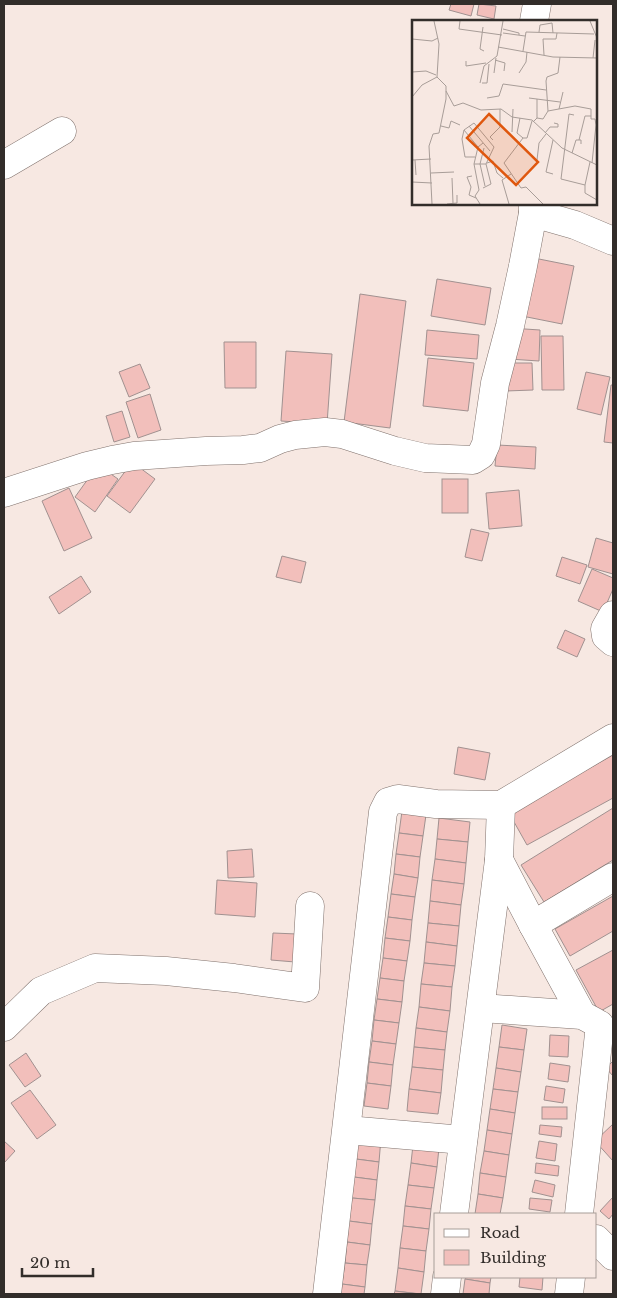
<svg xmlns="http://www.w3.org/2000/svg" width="617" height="1298" font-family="'Libre Baskerville',serif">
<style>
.building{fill:#f2bfbb;stroke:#a19190}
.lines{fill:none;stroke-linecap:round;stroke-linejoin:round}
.minor-casing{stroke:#80726d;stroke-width:29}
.minor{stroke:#fff;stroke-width:28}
.inset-road{fill:none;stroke:#a89d98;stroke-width:1}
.view{fill:#df570e;fill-opacity:0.15;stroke:#df570e;stroke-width:2.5}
.inset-edge{fill:none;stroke:#322d2a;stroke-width:2.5}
</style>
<rect width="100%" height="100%" fill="#f7e8e2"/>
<g class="building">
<polygon points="451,4 474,4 471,16 449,10"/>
<polygon points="479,4 496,6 494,19 477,15"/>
<polygon points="534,258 574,266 562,324 522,316"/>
<polygon points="437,279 491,288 485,325 431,316"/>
<polygon points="360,294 406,301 390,428 344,422"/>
<polygon points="510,328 540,330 539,361 509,359"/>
<polygon points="427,330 479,335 477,359 425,355"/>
<polygon points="541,336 563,336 564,390 542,390"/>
<polygon points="224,342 256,342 256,388 225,388"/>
<polygon points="286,351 332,354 327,424 281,421"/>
<polygon points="428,358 474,363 468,411 423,406"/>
<polygon points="506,363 532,363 533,390 506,391"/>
<polygon points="140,364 150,388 129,397 119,372"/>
<polygon points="586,372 610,377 601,415 577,409"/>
<polygon points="611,385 613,385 613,443 604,442"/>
<polygon points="150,394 161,430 138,438 126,402"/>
<polygon points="122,411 130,437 114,442 106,416"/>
<polygon points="497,445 536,447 535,469 495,466"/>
<polygon points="132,462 155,479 130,513 107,496"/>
<polygon points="98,465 118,479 95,512 75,497"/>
<rect x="442" y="479" width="26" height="34"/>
<polygon points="69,488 92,538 64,551 42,501"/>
<polygon points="519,490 522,526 489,529 486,493"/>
<polygon points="471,529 489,533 482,561 465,557"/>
<polygon points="596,538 613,543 613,574 588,567"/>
<polygon points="282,556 306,562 301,583 276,577"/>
<polygon points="562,557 587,565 580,584 556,576"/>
<polygon points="592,569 613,578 613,589 603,612 578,601"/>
<polygon points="81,576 91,592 59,614 49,597"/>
<polygon points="565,630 585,639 577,657 557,648"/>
<polygon points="458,747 490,753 485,780 454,774"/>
<polygon points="613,755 613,798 527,845 509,813"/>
<polygon points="613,808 613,860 544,902 521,865"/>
<polygon points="402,811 426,815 423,836 399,833"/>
<polygon points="439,818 470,822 468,842 437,839"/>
<polygon points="399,833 423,836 420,857 396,854"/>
<polygon points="437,839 468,842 466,863 435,859"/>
<polygon points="252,849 254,877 228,878 227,851"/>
<polygon points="396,854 420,857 418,878 394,874"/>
<polygon points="435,859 466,863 464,884 432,880"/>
<polygon points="394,874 418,878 415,897 391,894"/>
<polygon points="217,880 257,883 255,917 215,914"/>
<polygon points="432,880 464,884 461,905 430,901"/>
<polygon points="391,894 415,897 412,920 388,917"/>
<polygon points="613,896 613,931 570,956 555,929"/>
<polygon points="430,901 461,905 459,926 428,923"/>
<polygon points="388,917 412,920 410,941 385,938"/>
<polygon points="428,923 459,926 457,946 426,942"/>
<polygon points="273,933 297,934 295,962 271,960"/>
<polygon points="385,938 410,941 407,961 383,958"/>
<polygon points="426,942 457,946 455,966 424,963"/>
<polygon points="613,950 613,1004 599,1012 576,970"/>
<polygon points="383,958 407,961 404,981 380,978"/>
<polygon points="424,963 455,966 452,987 421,984"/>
<polygon points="380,978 404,981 402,1002 377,999"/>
<polygon points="421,984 452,987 450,1011 419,1007"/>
<polygon points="377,999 402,1002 399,1023 374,1020"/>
<polygon points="419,1007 450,1011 447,1032 416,1028"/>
<polygon points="374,1020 399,1023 396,1044 372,1041"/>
<polygon points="502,1025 527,1029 524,1050 499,1047"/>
<polygon points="416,1028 447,1032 445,1050 414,1047"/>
<polygon points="550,1035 569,1036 568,1057 549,1056"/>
<polygon points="372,1041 396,1044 393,1065 369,1062"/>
<polygon points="414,1047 445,1050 443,1070 412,1067"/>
<polygon points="499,1047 524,1050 521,1072 496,1068"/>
<polygon points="26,1053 41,1076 25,1087 9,1065"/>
<polygon points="613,1061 613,1076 606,1068"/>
<polygon points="369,1062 393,1065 391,1086 367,1083"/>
<polygon points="550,1063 570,1066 568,1082 548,1079"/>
<polygon points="412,1067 443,1070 441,1093 409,1089"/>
<polygon points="496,1068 521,1072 518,1092 493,1089"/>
<polygon points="367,1083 391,1086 388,1109 364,1106"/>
<polygon points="546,1086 565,1089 563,1103 544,1100"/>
<polygon points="409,1089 441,1093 438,1114 407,1111"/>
<polygon points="493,1089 518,1092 515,1113 490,1109"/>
<polygon points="30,1090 56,1125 37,1139 11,1103"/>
<rect x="542" y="1107" width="25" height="12"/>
<polygon points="490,1109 515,1113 512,1134 487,1130"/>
<polygon points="613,1124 613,1161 595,1141"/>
<polygon points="540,1125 562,1127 561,1137 539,1134"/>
<polygon points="487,1130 512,1134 509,1155 484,1151"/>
<polygon points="359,1136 381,1138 379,1162 356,1159"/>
<polygon points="4,1141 15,1151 4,1163"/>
<polygon points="539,1141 557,1144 555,1161 536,1158"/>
<polygon points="413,1145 439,1148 437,1167 411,1163"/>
<polygon points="484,1151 509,1155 506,1177 480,1173"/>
<polygon points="356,1159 379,1162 377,1180 354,1177"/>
<polygon points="411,1163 437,1167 434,1188 408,1185"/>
<polygon points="536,1163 559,1166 558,1176 535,1173"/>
<polygon points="480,1173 506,1177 503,1198 478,1194"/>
<polygon points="354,1177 377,1180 375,1200 352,1198"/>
<polygon points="535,1180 555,1185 553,1197 532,1192"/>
<polygon points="408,1185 434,1188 431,1209 405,1206"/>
<polygon points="478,1194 503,1198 500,1214 475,1214"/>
<polygon points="613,1197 613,1214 609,1219 600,1211"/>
<polygon points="352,1198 375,1200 372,1224 349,1221"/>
<polygon points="530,1198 552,1200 550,1212 529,1209"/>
<polygon points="405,1206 431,1209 429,1229 403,1226"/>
<polygon points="349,1221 372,1224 370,1245 347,1242"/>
<polygon points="403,1226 429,1229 426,1251 400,1248"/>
<polygon points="347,1242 370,1245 367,1265 345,1263"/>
<polygon points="400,1248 426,1251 424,1272 398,1268"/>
<polygon points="345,1263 367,1265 365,1287 342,1284"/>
<polygon points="398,1268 424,1272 421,1294 395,1291"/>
<polygon points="466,1277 491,1277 490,1283 465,1279"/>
<polygon points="520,1277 543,1277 542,1290 519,1287"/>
<polygon points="465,1279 490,1283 489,1294 463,1294"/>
<polygon points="342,1284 365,1287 364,1294 341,1294"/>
<polygon points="395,1291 419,1294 394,1294"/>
</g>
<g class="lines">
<g class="minor-casing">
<g id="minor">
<polyline points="534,21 537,4"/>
<polyline points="4,165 62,131"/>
<polyline points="533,213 575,225 613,241"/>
<polyline points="4,493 87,466 112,460 134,456 206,451 243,450 260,448 280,439 295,435 325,432 342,434 395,451 425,458 473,460 481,455 486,444 495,383 510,326 523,266 533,213 533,204"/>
<polyline points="613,615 605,629 606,636 613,642"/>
<polyline points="499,860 533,925 582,1015"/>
<polyline points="533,925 613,877"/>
<polyline points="481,1008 582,1015 595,1022"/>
<polyline points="4,1027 41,991 95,968 166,971 234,978 305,988 310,906"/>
<polyline points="347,1130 463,1140"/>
<polyline points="454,1214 499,860 501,805"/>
<polyline points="579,1214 600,1025"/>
<polyline points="596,1239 613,1256"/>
<polyline points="327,1294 383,812 388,802 398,799 436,804 501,805 613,738"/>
<polyline points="445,1294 447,1277"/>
<polyline points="569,1294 571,1277"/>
</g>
</g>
<use href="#minor" class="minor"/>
</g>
<g transform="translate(412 20)">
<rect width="185" height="185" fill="#f7e8e2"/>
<path class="inset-road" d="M48 1 47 9 90 15M178 1 185 18M71 7 68 29 72 31M91 9 107 13V15M127 12 128 5 140 3 141 13M91 13 113 16M0 19 20 21 26 18M86 27 141 37 185 38M111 31 114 12 182 14M132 35 131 19H144L145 13M181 38 183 20M83 40 93 43 92 51M54 41V46L74 43M0 52 14 51 24 55M82 53 84 38M107 53 114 42 115 32M68 63 72 46 85 36 91 1M70 63H75L77 44M34 71 42 86 51 83 69 90 89 89 100 97 120 100 150 128 185 145M0 77 10 65 25 57 27 24 22 1M75 78 87 76 91 64 134 70M117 78 148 82M147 89 151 72M136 91 134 61 135 57 146 53 148 37M162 95 157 94 149 159 173 165V173L185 180M108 98 105 113 111 118M125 98V79M120 101 115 118H111L92 143 109 168 114 167 131 184M121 102 125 98 131 99 136 91 163 86 179 89V99H183L184 105 180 143M29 106 37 108 39 101 48 105M57 106 78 131M52 110 66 127M100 112 101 89M133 113 138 107H146V104L142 103M81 120 78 117 88 107V89M141 120 134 152 141 154M167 120 173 96H179M72 128 68 144 73 166M160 133 164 120H169V124M0 140 19 139M3 140 4 155M125 140 127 123 134 114M75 143 81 141 85 153 91 158M62 144H74L82 127 62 103 52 110 50 119 53 137H63M19 153 42 152M60 156 55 157 59 167 57 175 64 178M40 158 41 183M0 162 20 163M173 165 178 142M71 168 79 164 74 144M20 184 17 126 21 114 27 113 34 79V66L25 57M35 184 45 183V175M68 184 63 176 67 170 62 144 66 127 71 123M97 184 90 160 99 154"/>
<path class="view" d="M77 94 126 142 104 165 55 118Z"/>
<rect width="185" height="185" class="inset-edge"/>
</g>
<rect width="617" height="1298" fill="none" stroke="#322d2a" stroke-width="10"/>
<rect x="434" y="1213" width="162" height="65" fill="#f7e8e2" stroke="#a89d98"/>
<rect x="444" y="1229" width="25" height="8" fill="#ffffff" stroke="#a89d98"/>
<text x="480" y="1238" font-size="15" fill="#322d2a">Road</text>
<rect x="444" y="1250" width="25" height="15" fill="#f2bfbb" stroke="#a89d98"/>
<text x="480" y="1263" font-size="15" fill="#322d2a">Building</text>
<path d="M22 1268v8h71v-8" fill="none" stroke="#322d2a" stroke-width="2.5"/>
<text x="30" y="1268" font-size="15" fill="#322d2a" stroke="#f7e8e2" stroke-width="4" paint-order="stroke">20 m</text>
</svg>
